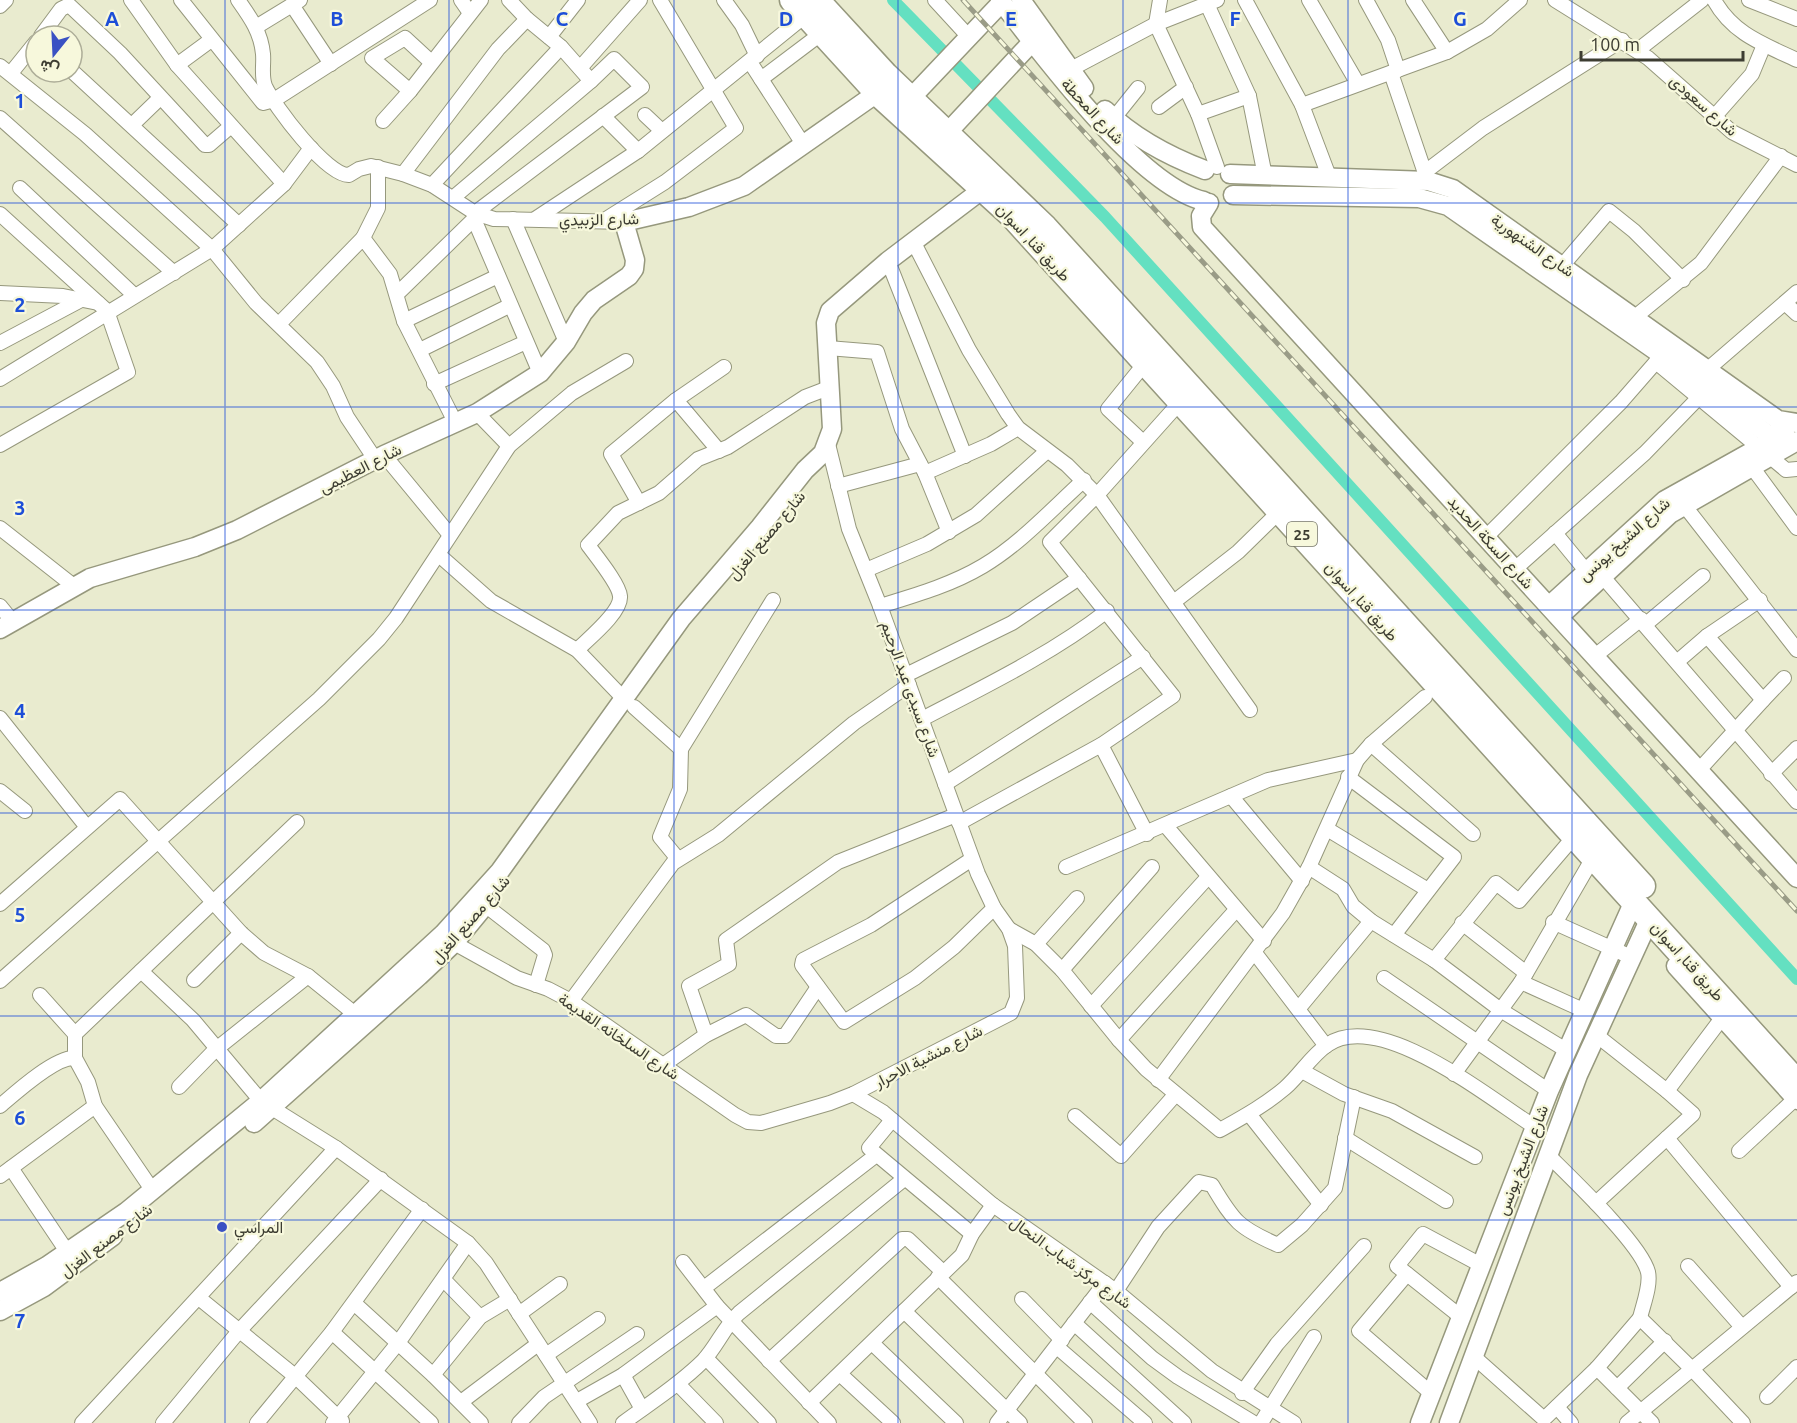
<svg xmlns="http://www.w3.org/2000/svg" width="1797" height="1423" font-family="Ubuntu,Vazirmatn,sans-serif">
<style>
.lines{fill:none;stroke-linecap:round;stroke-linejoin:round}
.canal{stroke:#64e0c1;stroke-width:12}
.street-casing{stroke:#96987d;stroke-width:16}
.secondary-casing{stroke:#96987d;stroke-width:21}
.highway-casing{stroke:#96987d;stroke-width:27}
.street{stroke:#fff;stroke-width:14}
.secondary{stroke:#fff;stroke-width:18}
.highway{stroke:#fff;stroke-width:24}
.rail-casing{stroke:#9a9c87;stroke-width:5}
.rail{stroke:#f7f8dc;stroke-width:3;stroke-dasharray:9;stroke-linecap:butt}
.grid{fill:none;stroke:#1d4ed8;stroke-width:1.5;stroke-opacity:0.55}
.poi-dot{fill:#3a51c3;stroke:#f7f8dc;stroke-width:2}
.labels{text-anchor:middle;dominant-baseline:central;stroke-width:4.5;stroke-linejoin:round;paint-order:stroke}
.shield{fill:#f7f8dc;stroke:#757565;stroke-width:1.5}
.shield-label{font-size:15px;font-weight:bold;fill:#3d3d32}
.street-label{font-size:16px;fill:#3d3d32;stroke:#f7f8dc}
.poi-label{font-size:16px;fill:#3d3d32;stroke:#f7f8dc;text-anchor:start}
.grid-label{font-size:20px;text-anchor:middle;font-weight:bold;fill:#1d4ed8;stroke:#f7f8dc;stroke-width:4.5;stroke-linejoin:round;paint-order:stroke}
</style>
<rect width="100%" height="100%" fill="#e9ebcf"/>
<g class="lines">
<polyline class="canal" points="893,0 1105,217 1797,979"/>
<g class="street-casing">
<g id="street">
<polyline points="131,0 177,65 284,184"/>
<polyline points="181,0 263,103 274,100 430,0"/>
<path d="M238 0C250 17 261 32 263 54 264 64 261 76 265 86 274 106 327 176 349 175L359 169 371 166 403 174 432 185 475 213 494 219 624 222"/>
<polyline points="300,0 292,5 331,64"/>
<polyline points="461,0 470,13"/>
<polyline points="509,0 527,19"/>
<polyline points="724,0 742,25 757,56"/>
<polyline points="935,0 969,37"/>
<polyline points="1160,0 1156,24 1198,114 1217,167"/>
<polyline points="1245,0 1302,105 1330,179"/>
<polyline points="1309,0 1358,84"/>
<polyline points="1366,0 1388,40 1398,70"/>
<polyline points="1413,0 1447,52 1487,29 1520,0"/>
<polyline points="1555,0 1648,58 1732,132 1797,165"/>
<path d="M1714 0C1733 34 1763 44 1797 60"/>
<polyline points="1749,0 1797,19"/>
<polyline points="1207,4 1249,96 1265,176"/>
<polyline points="0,6 6,0"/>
<polyline points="256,27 292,5"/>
<polyline points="41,36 61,9 69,5 120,53 205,145 209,145 231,126"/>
<polyline points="549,37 578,0"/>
<polyline points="1638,50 1702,0"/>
<polyline points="750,62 803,144"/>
<polyline points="177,65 211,40"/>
<polyline points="0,66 85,134 212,249 256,303 317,362 333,386 347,417 375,459"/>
<polyline points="580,68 640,0"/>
<polyline points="1071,69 1156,24 1217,0"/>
<polyline points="72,71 239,225"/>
<polyline points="11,73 36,42"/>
<polyline points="1391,73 1427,179"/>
<polyline points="761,79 822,33"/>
<polyline points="410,91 372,58 405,38 431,62"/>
<polyline points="1302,105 1447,52"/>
<polyline points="1159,107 1186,87"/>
<polyline points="1198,114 1249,96"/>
<polyline points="645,115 662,131"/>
<polyline points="603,116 638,151"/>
<polyline points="1714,117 1752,74 1764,45"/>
<polyline points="0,118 174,273"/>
<polyline points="1114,118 1138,88"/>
<polyline points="383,121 410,91 481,0"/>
<polyline points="132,125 160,98"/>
<polyline points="1425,172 1483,128 1622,40"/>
<polyline points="403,174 498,49 527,19 561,47 591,81 454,197"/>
<polyline points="432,185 561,47"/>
<polyline points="20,188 134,295"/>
<polyline points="0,214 107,311 128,372 0,445"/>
<polyline points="474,219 540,373"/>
<polyline points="513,219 566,342"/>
<polyline points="535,219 638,151 806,15"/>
<polyline points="603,221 665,182 736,128 660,0"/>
<polyline points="363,238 378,208 378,167"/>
<polyline points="913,241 969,350 1008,414 1018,428 1067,465 1097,495 1250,710"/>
<polyline points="888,261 965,456"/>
<polyline points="1562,266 1609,211 1634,231 1683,280"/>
<polyline points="0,293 63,296 98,303"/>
<polyline points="397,294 474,219 475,213 642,87 614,59 591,81"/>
<polyline points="1785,303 1797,314"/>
<polyline points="1635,317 1701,263 1781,156"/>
<polyline points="404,321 498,276"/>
<polyline points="280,323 363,238 390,274 404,321 455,422"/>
<polyline points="0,343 81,300"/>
<polyline points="828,348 877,352 902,429 925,473 949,532"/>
<polyline points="420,350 509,306"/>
<polyline points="1656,362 1786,470 1797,469"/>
<polyline points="1708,369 1797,292"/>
<polyline points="0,379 212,249 284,184 311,148"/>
<polyline points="434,384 526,342"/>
<polyline points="676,400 719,451"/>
<polyline points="477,413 509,446"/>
<polyline points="1143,442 1108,409 1146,362"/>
<polyline points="384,455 450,535"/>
<polyline points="1752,467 1797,528"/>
<polyline points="925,473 991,444 1018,428"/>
<polyline points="838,486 920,464"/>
<polyline points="639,503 611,454 676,400 724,367"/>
<polyline points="1684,505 1797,650"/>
<polyline points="0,528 75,587"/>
<polyline points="1555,533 1587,572"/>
<polyline points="1486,537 1621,402 1662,355"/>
<polyline points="439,555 491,601 577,650 625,700"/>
<polyline points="1515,569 1645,453 1708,388"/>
<polyline points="866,570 927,544 976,515 1047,451"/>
<polyline points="1603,577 1797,802"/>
<polyline points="1175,601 1238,552 1281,510"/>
<polyline points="0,606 13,622"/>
<path d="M880 606C916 595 951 585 983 566 1020 544 1052 509 1084 480"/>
<polyline points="1646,624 1703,576"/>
<polyline points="1707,636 1763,700 1784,678"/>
<path d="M577 650C588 639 622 612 620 596 619 584 596 556 588 545L618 513 659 493 698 459 728 447 805 397 831 387"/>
<polyline points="1595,656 1641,619"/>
<polyline points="1678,661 1707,636 1760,600"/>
<polyline points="906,675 1012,623 1079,578"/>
<polyline points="634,707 681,749"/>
<polyline points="0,718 86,826"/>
<path d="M922 719C985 686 1050 655 1107 611"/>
<polyline points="1371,744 1473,834"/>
<polyline points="1101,745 1147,834"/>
<polyline points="1699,770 1763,700"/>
<polyline points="1771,774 1797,748"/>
<polyline points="1348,777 1454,857 1394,935"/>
<polyline points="945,784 1143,657"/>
<polyline points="0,791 25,811"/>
<polyline points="1231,796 1302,881"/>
<polyline points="959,823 1101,745 1173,696 1050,542 1097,495 1181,401"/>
<polyline points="1166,826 1264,941"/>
<polyline points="1327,829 1428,890"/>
<polyline points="678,859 660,837 680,789 681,749 773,600"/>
<polyline points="972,859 871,925 803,960 802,965 844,1022 915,978 954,947 994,908"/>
<polyline points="1066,867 1268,780 1357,760"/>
<path d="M1152 867 1062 970 1119 1040 1146 1069 1220 1130C1243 1117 1265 1105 1285 1088 1300 1075 1311 1056 1327 1045 1380 1008 1490 1099 1535 1127"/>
<polyline points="1309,867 1343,889 1353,906 1371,921 1434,960 1502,1011 1566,1050"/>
<polyline points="0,904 120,799 241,933 264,953 308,976 355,1014"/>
<polyline points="485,905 543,950 545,955 536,985"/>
<polyline points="1553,922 1631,957"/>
<polyline points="1462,923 1526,973"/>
<polyline points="1009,929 1036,944 1062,970"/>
<polyline points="454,943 517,978 548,989 571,1001 735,1115 748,1122 761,1123 830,1103 853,1094 1011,1013 1017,998 1015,946 1009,929 994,908 978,874 880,606 849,529 828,444"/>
<polyline points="1036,944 1077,898"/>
<polyline points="1255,953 1326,1046"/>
<polyline points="1434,960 1496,883 1519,901 1578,832"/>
<polyline points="141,971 193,1020 261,1101"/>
<polyline points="1384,978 1549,1091"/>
<polyline points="194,980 241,933"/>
<polyline points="0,981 319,699 379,639 396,618 509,446 572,393 626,361"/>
<polyline points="1521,982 1583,1010"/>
<polyline points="40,995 75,1034 75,1058 88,1082 95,1106 153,1191"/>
<polyline points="571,1001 673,863 718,835 854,723 909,685"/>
<polyline points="1091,1006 1208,877"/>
<polyline points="1299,1008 1371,921"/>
<polyline points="75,1034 297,822"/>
<polyline points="1595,1034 1667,1091 1722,1018"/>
<polyline points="706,1035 689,986 729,964 726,940 838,862 956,815"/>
<polyline points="1119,1040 1236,910"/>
<polyline points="663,1065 706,1035 746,1015 776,1036 785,1036 818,987"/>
<polyline points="1302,1071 1344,1094 1392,1111 1475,1157"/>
<polyline points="1454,1074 1521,982 1594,856"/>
<polyline points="1158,1080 1283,913 1309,867 1357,760 1371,744 1425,697"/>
<polyline points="179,1087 215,1050 308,976"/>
<polyline points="853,1094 883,1112 993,1205 1116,1291 1212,1371 1294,1423"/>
<path d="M0 1106C15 1093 56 1056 75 1058"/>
<polyline points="1249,1114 1321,1205"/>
<polyline points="1075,1116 1121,1156 1175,1095"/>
<polyline points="892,1120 869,1148 972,1234"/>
<polyline points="1345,1138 1446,1201"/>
<polyline points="1667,1138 1791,1287"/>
<polyline points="336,1148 468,1243 486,1263 590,1423"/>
<polyline points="1739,1151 1796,1098"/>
<path d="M1547 1154C1570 1177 1641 1244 1648 1272 1651 1285 1643 1305 1640 1318"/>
<polyline points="11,1168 68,1253"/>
<polyline points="0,1176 95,1106"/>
<polyline points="1596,1203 1693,1114 1667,1091"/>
<polyline points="683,1262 717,1306 829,1423"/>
<polyline points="1688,1266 1742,1327"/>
<polyline points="1407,1274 1359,1331 1432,1394"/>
<polyline points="938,1277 1085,1423"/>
<polyline points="444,1280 480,1317"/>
<polyline points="704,1288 875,1156"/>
<path d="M1116 1291 1158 1227 1199 1182 1212 1185C1234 1222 1239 1228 1278 1245L1302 1225 1335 1188 1354 1097"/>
<polyline points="199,1298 295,1376 342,1421"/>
<polyline points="1022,1299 1062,1340"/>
<polyline points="1090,1302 1152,1358 1178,1377 1254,1423"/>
<polyline points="354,1303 433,1375 481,1423"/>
<polyline points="904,1311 1020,1423"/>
<polyline points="519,1314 560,1284"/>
<polyline points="1461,1317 1397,1266 1423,1234 1481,1265"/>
<polyline points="1074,1323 1184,1423"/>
<polyline points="332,1332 431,1423"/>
<polyline points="872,1343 956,1423"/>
<polyline points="1057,1347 1145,1423"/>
<polyline points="546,1355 598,1319"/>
<polyline points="1473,1356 1544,1419 1597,1368 1640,1318 1693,1370 1743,1423"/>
<polyline points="706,1358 769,1423"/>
<polyline points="769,1361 902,1239 908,1239 943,1272"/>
<polyline points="1597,1368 1652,1423"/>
<polyline points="433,1375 480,1317 510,1299"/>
<polyline points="623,1375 642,1409"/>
<polyline points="841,1375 893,1423"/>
<polyline points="678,1384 716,1423"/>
<polyline points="1617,1388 1665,1341"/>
<polyline points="1242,1393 1277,1344 1364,1246"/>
<polyline points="1767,1397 1797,1367"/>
<polyline points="577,1401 623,1375 717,1306"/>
<polyline points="461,1402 538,1344"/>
<polyline points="809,1403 962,1255 972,1234 993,1205"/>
<polyline points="1557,1407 1571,1423"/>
<polyline points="82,1423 336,1148 272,1108"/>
<polyline points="163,1423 239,1331 381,1179"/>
<polyline points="257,1423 332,1332 422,1209"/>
<polyline points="333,1423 398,1343 468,1243"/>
<polyline points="519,1423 544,1397 637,1334"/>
<path d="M623 1423C650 1403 679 1385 703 1361 717 1346 724 1327 739 1313L904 1179"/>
<polyline points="997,1423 1105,1283"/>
<polyline points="1261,1423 1314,1337"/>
<polyline points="1627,1423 1797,1282"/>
</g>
</g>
<g class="secondary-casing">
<g id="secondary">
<path d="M1000 0C1042 54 1139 186 1204 201"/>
<polyline points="1021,0 1084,88"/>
<polyline points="910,99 1002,2"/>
<path d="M1105 110C1134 138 1168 156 1205 170"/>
<polyline points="947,133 1032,42"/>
<polyline points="1230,174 1428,181 1453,189 1778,420 1797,423"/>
<polyline points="1233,195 1419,198 1448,206 1662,355 1766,433 1787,442 1797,442"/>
<polyline points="1209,203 1201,216 1202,227 1797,878"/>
<polyline points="1549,606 1665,500 1785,433"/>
<polyline points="1559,617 1670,514 1797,441"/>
<polyline points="0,629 90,578 195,547 237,530 384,455 477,413 540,373 566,342 583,313 594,300 629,276 634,269 635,260 624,222 689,207 744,186 877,93"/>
<polyline points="1676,966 1797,1100"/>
<polyline points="254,1123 419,976 454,943 487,903"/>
<polyline points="0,1292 47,1266 126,1212 261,1101 443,934 500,871 681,619 760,527 805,470 823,453 832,429 826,323 830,311 888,261 983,189"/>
<polyline points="0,1311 44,1287 113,1236"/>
<polyline points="1420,1423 1549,1091 1634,901"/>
<polyline points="1449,1423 1578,1075 1650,918"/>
</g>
</g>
<g class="highway-casing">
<g id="highway">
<polyline points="792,0 877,93 1012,216 1797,1082"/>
<polyline points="817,0 886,75 1045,227 1643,886"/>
</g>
</g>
<use href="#street" class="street"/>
<use href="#secondary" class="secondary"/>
<use href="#highway" class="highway"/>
<g class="rail-casing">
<polyline id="rail" points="963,0 1797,911"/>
</g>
<use href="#rail" class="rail"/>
</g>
<path class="grid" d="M225 0V1423M449 0V1423M674 0V1423M898 0V1423M1123 0V1423M1348 0V1423M1572 0V1423M0 203H1797M0 407H1797M0 610H1797M0 813H1797M0 1016H1797M0 1220H1797"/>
<circle class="poi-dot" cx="222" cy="1227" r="6"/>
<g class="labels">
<rect class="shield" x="1287" y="522" width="30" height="24" rx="4.5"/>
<g class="shield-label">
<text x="1302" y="534">25</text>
</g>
<g class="street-label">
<text transform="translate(1704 105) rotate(41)">شارع سعودى</text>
<text transform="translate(1093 111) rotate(47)">شارع المحطة</text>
<text transform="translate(599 219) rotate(-1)">شارع الزبيدي</text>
<text transform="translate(1034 242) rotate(47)">طريق قنا, اسوان</text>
<text transform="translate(1533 245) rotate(35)">شارع الشنهورية</text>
<text transform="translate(360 468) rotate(-27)">شارع العظيمى</text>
<text transform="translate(766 535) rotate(-50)">شارع مصنع الغزل</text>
<text transform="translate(1624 539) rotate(-42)">شارع الشيخ يونس</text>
<text transform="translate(1491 542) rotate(48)">شارع السكة الحديد</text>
<text transform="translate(1362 601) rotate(48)">طريق قنا, اسوان</text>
<text transform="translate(911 689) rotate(70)">شارع سيدى عبد الرحيم</text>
<text transform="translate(470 919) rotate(-49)">شارع مصنع الغزل</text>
<text transform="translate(1688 961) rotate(48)">طريق قنا, اسوان</text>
<text transform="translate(619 1036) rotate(34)">شارع السلخانه القديمة</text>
<text transform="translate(928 1056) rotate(-27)">شارع منشية الاحرار</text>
<text transform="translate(1522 1160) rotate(-69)">شارع الشيخ يونس</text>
<text transform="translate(106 1240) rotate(-37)">شارع مصنع الغزل</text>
<text transform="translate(1071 1262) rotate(36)">شارع مركز شباب النحال</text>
</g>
<g class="poi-label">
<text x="234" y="1227">المراسي</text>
</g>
</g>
<g class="grid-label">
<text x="112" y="26">A</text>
<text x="337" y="26">B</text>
<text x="562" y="26">C</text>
<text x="786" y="26">D</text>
<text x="1011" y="26">E</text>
<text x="1235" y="26">F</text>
<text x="1460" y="26">G</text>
<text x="20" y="108">1</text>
<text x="20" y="312">2</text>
<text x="20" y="515">3</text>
<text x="20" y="718">4</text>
<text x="20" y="922">5</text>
<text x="20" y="1125">6</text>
<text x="20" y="1328">7</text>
</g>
<g transform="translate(54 54) rotate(198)"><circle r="28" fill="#f7f8dc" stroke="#adad98" stroke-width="1.5"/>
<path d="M0-4.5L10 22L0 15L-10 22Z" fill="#3a51c3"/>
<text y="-9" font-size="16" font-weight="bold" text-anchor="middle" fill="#3d3d32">ش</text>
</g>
<path d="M1581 51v9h162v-9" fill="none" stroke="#3d3d32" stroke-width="3"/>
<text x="1590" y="51" font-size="18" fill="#3d3d32" stroke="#f7f8dc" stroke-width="4.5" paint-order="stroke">100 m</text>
</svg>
